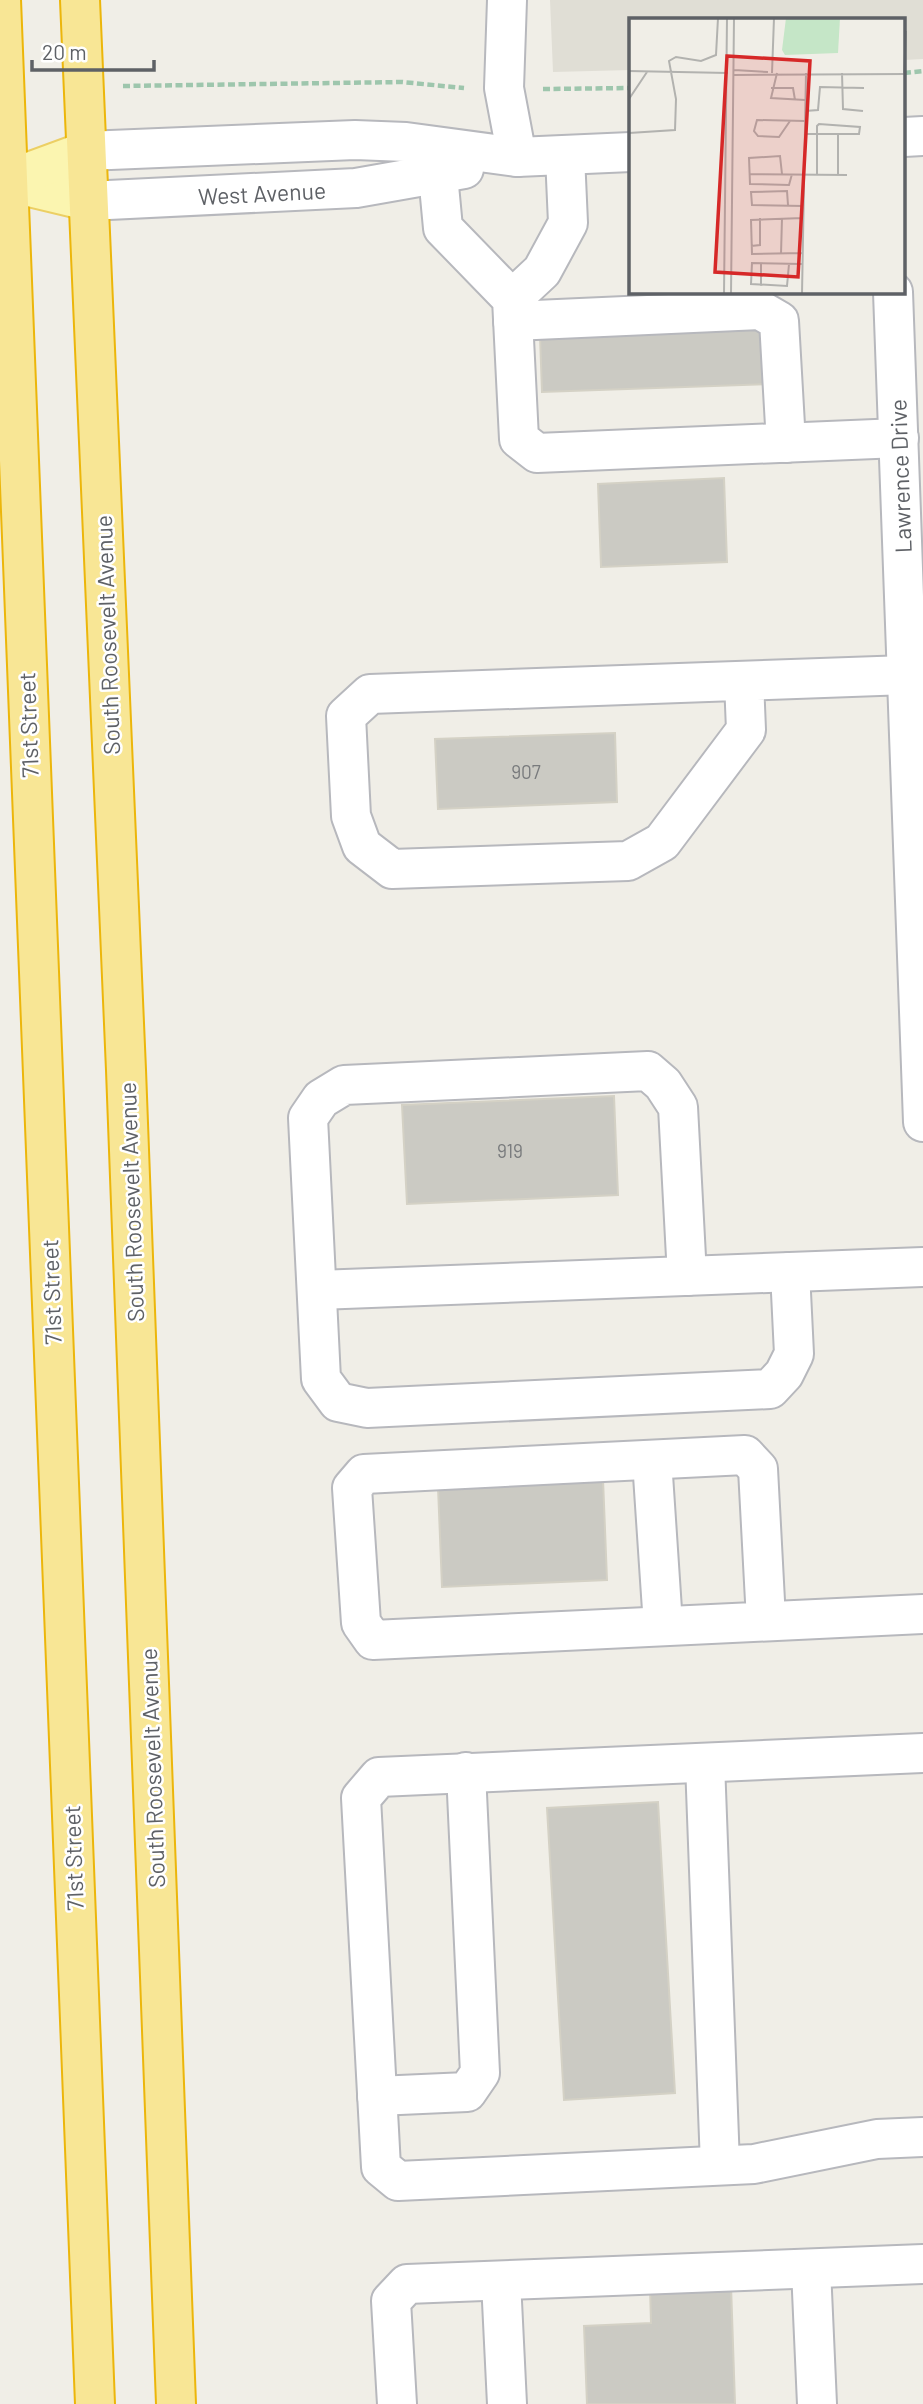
<svg xmlns="http://www.w3.org/2000/svg" width="923" height="2404" font-family="Barlow,sans-serif">
<style>
.education{fill:#e0ded5}
.building{fill:#cbcac3;stroke:#d4d1c5;stroke-width:2}
.lines{fill:none;stroke-linecap:round;stroke-linejoin:round}
.minor-casing{stroke:#b7b8bd;stroke-width:42}
.major-casing{stroke:#eccf64;stroke-width:42}
.highway-casing{stroke:#ecb60b;stroke-width:42}
.path{stroke:#9ec6ad;stroke-width:4.5;stroke-dasharray:7 3.5;stroke-linecap:butt}
.minor{stroke:#fff;stroke-width:38}
.major{stroke:#fbf5b0;stroke-width:38}
.highway{stroke:#f8e695;stroke-width:38}
.labels{text-anchor:middle;dominant-baseline:central;stroke-width:5;stroke-linejoin:round;paint-order:stroke}
.number-label{font-size:19px;fill:#797b7d}
.street-label{font-size:23px;fill:#5e6166;stroke:#fff}
.inset-road{fill:none;stroke:#b2b2af;stroke-width:2}
.view{fill:#d62828;fill-opacity:0.15;stroke:#d62828;stroke-width:3.5}
.inset-edge{fill:none;stroke:#5e6166;stroke-width:3.5}
</style>
<rect width="100%" height="100%" fill="#f0eee7"/>
<polygon class="education" points="550,0 923,0 923,59 904,60 904,19 631,19 631,70 553,72"/>
<g class="building">
<polygon points="770,328 772,384 542,392 540,336"/>
<polygon points="724,478 727,562 601,567 598,484"/>
<polygon points="615,733 617,802 438,809 435,739"/>
<polygon points="614,1096 618,1195 407,1204 402,1105"/>
<polygon points="603,1479 607,1580 442,1587 438,1487"/>
<polygon points="658,1802 675,2093 564,2100 547,1808"/>
<polygon points="731,2285 735,2404 587,2404 584,2326 651,2323 650,2288"/>
</g>
<g class="lines">
<g class="minor-casing">
<g id="minor">
<polyline points="507,0 504,88 517,157"/>
<polyline points="904,137 923,136"/>
<polyline points="86,151 355,140 406,142 517,157 631,152"/>
<polyline points="438,175 443,228 512,299 519,439 537,453 899,438"/>
<polyline points="88,201 356,188 464,169"/>
<polyline points="893,292 923,1122"/>
<polyline points="512,299 542,271 568,223 565,156"/>
<polyline points="513,321 760,310 779,321 786,443"/>
<polyline points="744,681 746,730 662,842 628,861 392,869 362,846 351,816 346,716 370,694 907,675"/>
<polyline points="687,1276 678,1107 663,1084 648,1071 344,1085 321,1099 308,1118 321,1379 338,1402 367,1408 770,1389 784,1374 794,1354 790,1272"/>
<polyline points="318,1290 923,1267"/>
<polyline points="652,1460 663,1625"/>
<polyline points="766,1620 758,1469 745,1455 364,1474 352,1488 361,1623 373,1640 923,1614"/>
<polyline points="923,1753 379,1777 361,1798 381,2167 398,2181 754,2164 877,2139 923,2137"/>
<polyline points="705,1763 720,2165"/>
<polyline points="377,2096 467,2092 480,2073 466,1772"/>
<polyline points="811,2269 817,2404"/>
<polyline points="501,2281 507,2404"/>
<polyline points="397,2404 391,2301 407,2284 923,2264"/>
</g>
</g>
<g class="major-casing">
<g id="major">
<polyline points="0,180 88,201"/>
<polyline points="7,180 86,151"/>
</g>
</g>
<g class="highway-casing">
<g id="highway">
<polyline points="1,0 95,2404"/>
<polyline points="80,0 126,1070 176,2404"/>
</g>
</g>
<g class="path">
<polyline points="904,73 923,71"/>
<polyline points="123,86 402,82 464,88"/>
<polyline points="543,89 631,88"/>
</g>
<use href="#minor" class="minor"/>
<use href="#major" class="major"/>
<use href="#highway" class="highway"/>
</g>
<g class="labels">
<g class="number-label">
<text x="526" y="771">907</text>
<text x="510" y="1150">919</text>
</g>
<g class="street-label">
<text transform="translate(262 193) rotate(-3)">West Avenue</text>
<text transform="translate(900 476) rotate(-92)">Lawrence Drive</text>
<text transform="translate(107 635) rotate(-92)">South Roosevelt Avenue</text>
<text transform="translate(28 725) rotate(-92)">71st Street</text>
<text transform="translate(131 1202) rotate(-92)">South Roosevelt Avenue</text>
<text transform="translate(51 1292) rotate(-92)">71st Street</text>
<text transform="translate(152 1768) rotate(-92)">South Roosevelt Avenue</text>
<text transform="translate(73 1858) rotate(-92)">71st Street</text>
</g>
</g>
<g transform="translate(629 18)">
<rect width="276" height="276" fill="#f0eee7"/>
<path d="M157 0H211L209 35 156 37 153 32Z" fill="#c5e6c7"/>
<path class="inset-road" d="M105 52 139 54M0 53 99 55M143 55 145 0M148 55 142 80 176 82M213 55 214 91 234 93M275 56 277 13M105 57 277 56M142 70H164L166 82M0 81 18 54M176 93 189 92 191 69 235 70M161 103 150 119 129 118 125 113 128 102 176 103M0 115 46 112 47 81 40 43 47 39 72 43 87 37 89 0M176 116H230L231 109 190 106 188 108V157M120 156 218 157M153 156 151 138 120 140 121 166 160 167 163 156M209 157V116M159 187 158 173 122 174 123 187 174 188M122 228 131 227V200M174 235 123 236 122 202 174 200M152 236 153 200M132 246V268M160 246 158 268 122 266 123 245 173 246M95 276 98 0M102 276 105 0M173 276 177 55"/>
<path class="view" d="M98 38 181 43 169 259 86 254Z"/>
<rect width="276" height="276" class="inset-edge"/>
</g>
<path d="M32 60v10h122v-10" fill="none" stroke="#5e6166" stroke-width="3.5"/>
<text x="42" y="60" font-size="21" fill="#5e6166" stroke="#ffffff" stroke-width="5" paint-order="stroke">20 m</text>
</svg>
